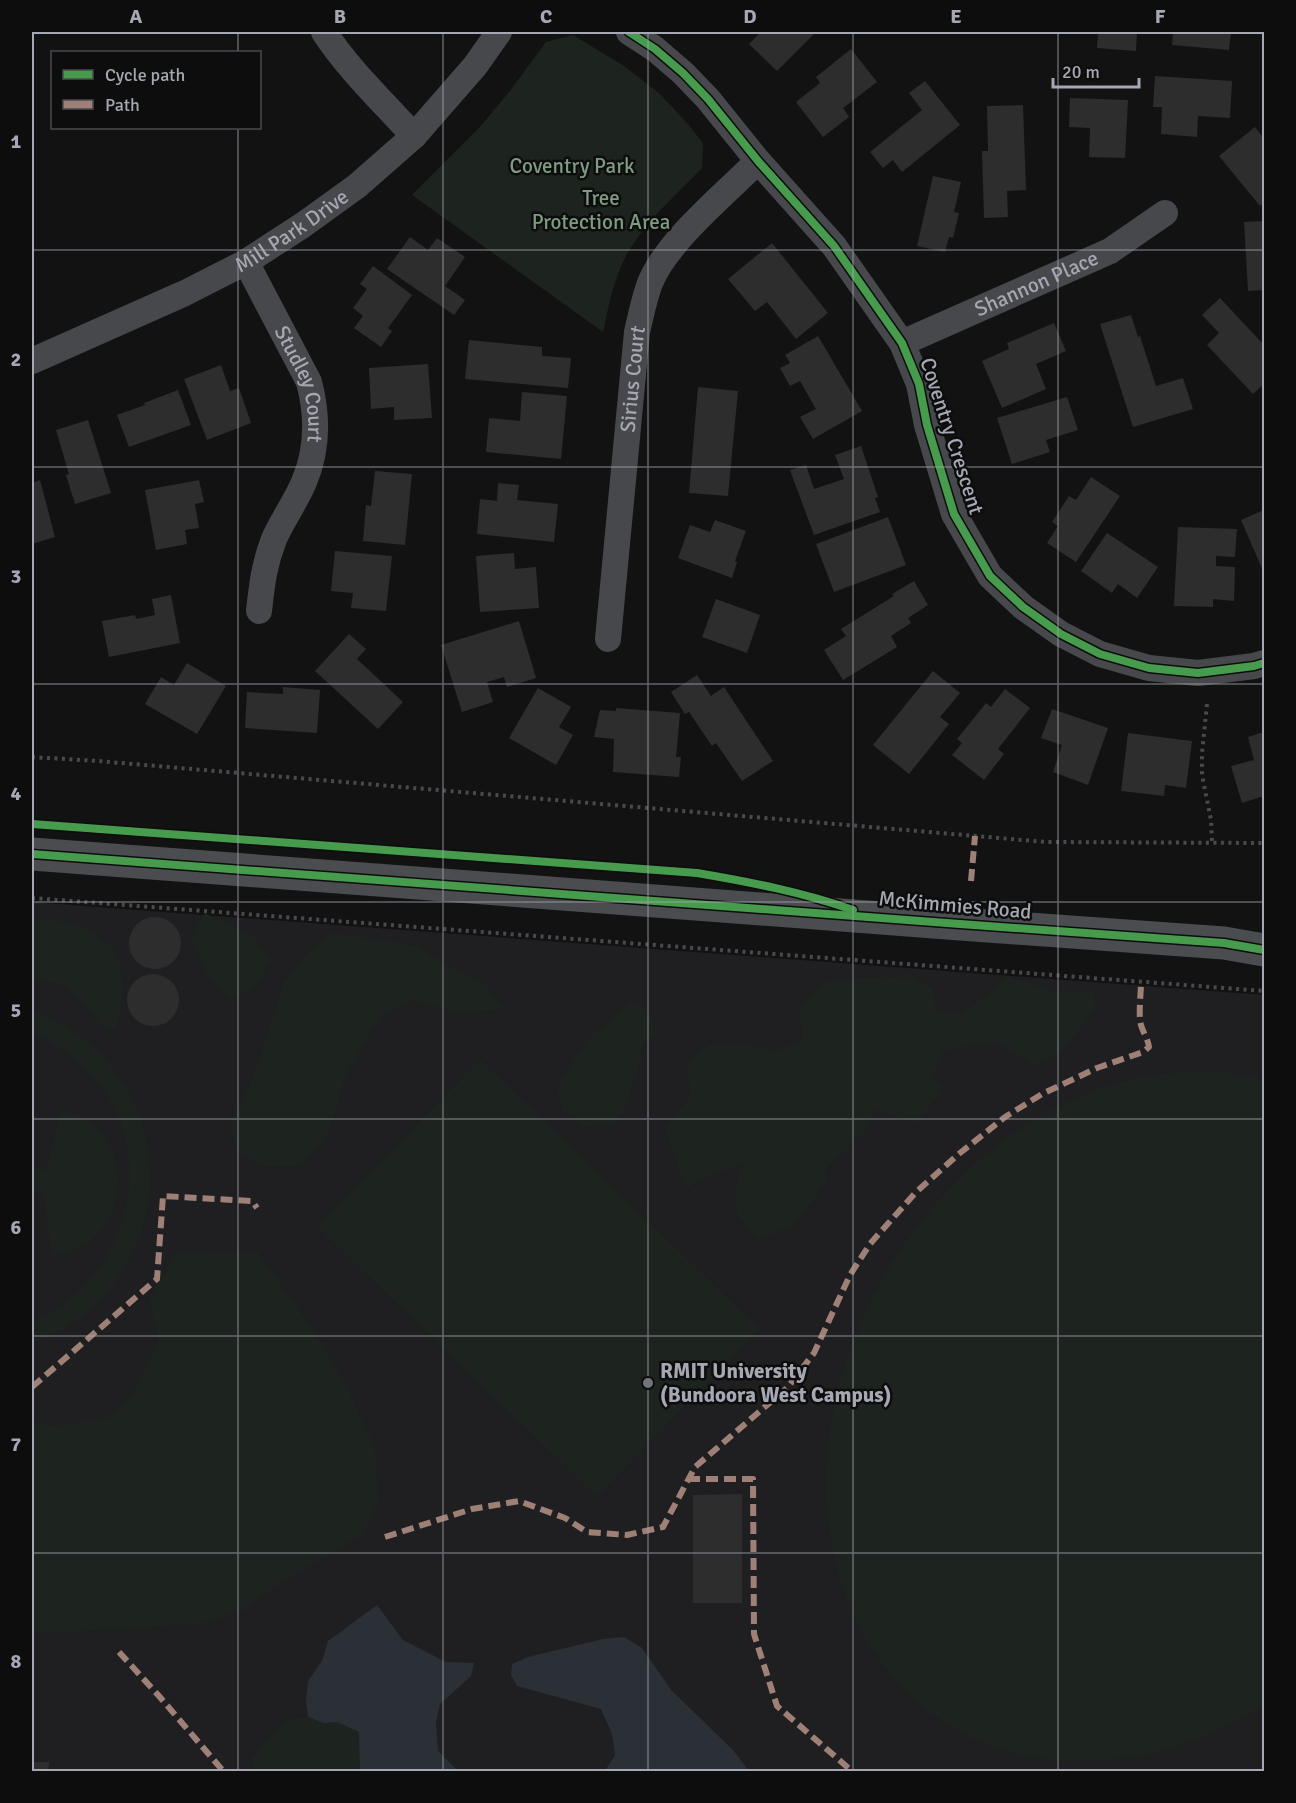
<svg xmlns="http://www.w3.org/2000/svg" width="1296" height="1803" font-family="Signika,sans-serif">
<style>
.built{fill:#1f1f21}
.green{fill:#1d231e}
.water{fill:#2b3036}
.building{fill:#2d2d2e}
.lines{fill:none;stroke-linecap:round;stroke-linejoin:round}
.path{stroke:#484a4c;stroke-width:4;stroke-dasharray:3 4.5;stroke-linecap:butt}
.street{stroke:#47484b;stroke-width:26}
.secondary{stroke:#4b4c4f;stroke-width:33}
.quiet{stroke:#9e8076;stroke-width:6;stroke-dasharray:12 6;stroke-linecap:butt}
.cycleway-casing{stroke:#0d0d0e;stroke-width:11}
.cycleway{stroke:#469c4c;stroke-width:8}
.grid{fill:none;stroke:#a5a8b2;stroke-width:1.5;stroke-opacity:0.55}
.poi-dot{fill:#72747a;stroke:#0d0d0e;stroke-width:2}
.labels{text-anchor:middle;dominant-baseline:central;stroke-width:5;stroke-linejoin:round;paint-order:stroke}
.park-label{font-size:21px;fill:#7d9c81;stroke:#0d0d0e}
.street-label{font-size:21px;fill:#a5a8b2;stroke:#0d0d0e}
.poi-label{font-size:21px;font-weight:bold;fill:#a5a8b2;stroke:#0d0d0e;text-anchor:start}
.neatline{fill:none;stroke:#a5a8b2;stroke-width:2}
.grid-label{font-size:20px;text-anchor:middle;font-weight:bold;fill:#a5a8b2}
</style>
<rect width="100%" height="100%" fill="#121213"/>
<polygon class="built" points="32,902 1264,995 1264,1771 32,1771"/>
<g class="green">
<path d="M573 35 624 66 659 93 687 123 703 143 702 168C680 191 654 214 636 240 616 267 610 300 603 332L412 195 480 127 509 92 546 42Z"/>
<polygon points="205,913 252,935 273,960 253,990 229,999 207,974 190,938"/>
<path d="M32 919 63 921 82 927 110 945 120 963 123 986 122 1005 116 1027 111 1031C103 1029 99 1023 94 1016 71 988 69 982 32 981Z"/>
<polygon points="331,933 380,939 418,947 447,965 485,983 504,1009 455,1013 414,1000 384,1013 360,1051 344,1080 336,1113 324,1141 300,1167 266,1166 239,1154 229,1127 253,1078 284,982 305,955"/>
<polygon points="1008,976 1057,992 1093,991 1096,1010 1059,1054 1034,1066 1010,1050 994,1042 943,1051 933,1074 943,1090 916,1124 876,1109 866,1131 826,1169 827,1182 794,1226 758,1239 737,1215 734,1190 744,1163 712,1175 686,1189 665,1129 691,1095 686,1065 708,1045 741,1043 775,1051 803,1040 799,1008 822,983 844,978 911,977 933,989 935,1010 961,1013 986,996"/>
<polygon points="630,1002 647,1010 657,1034 642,1048 636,1075 627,1103 615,1124 582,1127 563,1111 557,1086 592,1034 613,1019"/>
<path d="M32 1010C64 1021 91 1041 112 1067 187 1161 146 1301 35 1343L34 1357H32V1321C131 1282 163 1148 88 1071 72 1054 52 1042 32 1032Z"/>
<polygon points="480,1059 760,1329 597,1497 317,1227"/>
<path d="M1188 1072H1226L1264 1079V1704C1203 1746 1130 1766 1056 1760 997 1756 941 1729 900 1685 854 1635 832 1575 827 1508 818 1371 887 1234 992 1149 1037 1112 1095 1085 1152 1075 1164 1073 1176 1073 1188 1072Z"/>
<path d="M62 1109C74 1114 85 1119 95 1127 129 1157 124 1217 88 1243 78 1250 64 1253 52 1256L44 1194 32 1193V1168L47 1169Z"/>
<polygon points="175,1251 258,1252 312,1328 345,1383 375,1447 379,1501 363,1534 277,1585 246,1609 204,1623 86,1631 32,1631 32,1421 55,1426 109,1417 132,1394 159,1338 149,1302"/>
<polygon points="308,1717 324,1723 337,1722 360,1732 360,1771 255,1771 251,1759 273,1734 289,1719"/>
</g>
<g class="water">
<polygon points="377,1605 403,1640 446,1662 474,1663 471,1676 440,1704 436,1723 438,1751 457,1770 462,1771 360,1771 359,1732 337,1722 324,1723 308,1717 306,1700 308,1681 322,1661 328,1641"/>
<polygon points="624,1637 642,1648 671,1690 733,1750 749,1771 605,1771 615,1755 612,1734 601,1709 517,1686 511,1675 512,1664 528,1657 603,1639"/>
</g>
<g class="building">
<polygon points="761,32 816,32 777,71 749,44"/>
<polygon points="1098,32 1137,32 1136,51 1097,48"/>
<polygon points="1173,32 1231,32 1229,50 1172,45"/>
<polygon points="851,49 877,82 843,108 849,117 823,137 796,102 820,83 816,77"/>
<polygon points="1155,76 1232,81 1230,118 1198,116 1197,137 1161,134 1162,107 1153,107"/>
<polygon points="925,81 960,125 902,172 893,160 883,168 870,152 922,110 909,93"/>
<polygon points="1070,98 1128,100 1125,158 1089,157 1090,128 1069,127"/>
<polygon points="1023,105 1026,190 1007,191 1008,217 984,218 982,151 988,151 987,106"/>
<polygon points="1255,127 1264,139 1264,202 1260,206 1219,156"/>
<polygon points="933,176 961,182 954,212 959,213 953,238 949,237 945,252 917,246"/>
<polygon points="1264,221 1264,290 1248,291 1244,222"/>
<polygon points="410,237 428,250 437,238 465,257 445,286 465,300 454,315 387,269"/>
<polygon points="772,243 828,313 796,339 767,302 755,311 728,279"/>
<polygon points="373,266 412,295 388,328 392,331 381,347 354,328 363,316 353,308 367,289 360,284"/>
<polygon points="1220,298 1264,345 1264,384 1253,394 1207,345 1219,333 1202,315"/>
<polygon points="1131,315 1138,337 1140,336 1156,386 1183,378 1193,409 1133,427 1100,324"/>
<polygon points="1054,323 1066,351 1036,364 1046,389 1002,408 982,361 1009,349 1007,343"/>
<polygon points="818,336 862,411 813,439 800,417 816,409 800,381 790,386 780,368 790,363 785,355"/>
<polygon points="469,340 542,347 542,356 571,358 568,388 465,379"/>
<polygon points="428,364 432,418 394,420 394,407 371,409 369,368"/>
<polygon points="221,365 230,391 239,388 251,423 207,440 184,379"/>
<polygon points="698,387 738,391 728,496 689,493"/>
<polygon points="178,390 191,425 129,447 117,415 145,405 144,403"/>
<polygon points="522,392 567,396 561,459 486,452 489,418 520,421"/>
<polygon points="1067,397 1078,430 1046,440 1050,452 1012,464 997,418"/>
<polygon points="88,420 111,493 75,504 66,475 69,474 56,430"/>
<polygon points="861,446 878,497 875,498 880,512 814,535 790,470 806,465 814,489 844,479 835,455"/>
<polygon points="375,471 412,474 405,545 363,541 366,505 371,506"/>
<polygon points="1091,477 1120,496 1076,562 1047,543 1058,526 1052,522 1069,496 1076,500"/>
<polygon points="40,480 55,537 32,544 32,483"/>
<polygon points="199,480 204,502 195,504 199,528 185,530 187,544 156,550 145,490"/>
<polygon points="498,483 519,485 517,500 558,504 554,542 477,534 480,499 497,501"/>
<polygon points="1264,510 1264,573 1241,520"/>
<polygon points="888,517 906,565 834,592 816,544"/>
<polygon points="715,520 746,531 735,561 737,562 732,578 678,558 690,525 710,532"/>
<polygon points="1178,527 1237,529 1235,557 1216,556 1216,566 1235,567 1234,601 1213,599 1213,607 1174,606"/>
<polygon points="1107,533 1158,567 1137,598 1118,584 1112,593 1081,571"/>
<polygon points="335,551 392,556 386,611 351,608 353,593 331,591"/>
<polygon points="514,553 515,569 536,567 539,608 480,612 476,556"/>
<polygon points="914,581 928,605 908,618 911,623 891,636 897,647 843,680 824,650 846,636 841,629 894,596 892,594"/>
<polygon points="171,595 180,643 109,657 102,621 135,615 136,619 155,615 152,599"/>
<polygon points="716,599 760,615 747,653 702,637"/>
<polygon points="519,621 536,678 507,687 504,677 487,682 493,702 462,712 441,645"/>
<polygon points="349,634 366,649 357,659 403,702 378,729 315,671"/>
<polygon points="187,663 226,686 197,734 145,704 161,677 174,685"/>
<polygon points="933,671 960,693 940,717 949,724 909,774 873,745"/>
<polygon points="697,675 711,696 724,687 773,761 742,781 716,743 712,746 689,712 685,714 671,692"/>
<polygon points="283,687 320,690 317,733 245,728 247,692 283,694"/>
<polygon points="538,688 571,707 559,727 573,735 556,765 509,738"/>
<polygon points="1005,689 1030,708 998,749 1004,754 984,780 952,755 962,743 957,739 986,703 991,707"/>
<polygon points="616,708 680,713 676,757 681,757 679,777 613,772 614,739 594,737 600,710 616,711"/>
<polygon points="1052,709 1108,728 1088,785 1053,772 1062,745 1041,738"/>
<polygon points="1264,732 1264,796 1242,803 1231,766 1254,760 1248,737"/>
<polygon points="1128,733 1192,741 1186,788 1165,785 1164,796 1121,791"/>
<circle cx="155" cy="943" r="26"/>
<circle cx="153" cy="1000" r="26"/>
<polygon points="742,1494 742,1603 693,1603 693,1495"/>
<polygon points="32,1762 49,1762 48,1772 32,1772"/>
</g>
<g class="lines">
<g class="path">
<polyline points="1207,704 1202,753 1202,775 1211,820 1212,843"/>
<polyline points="32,757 98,761 1046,842 1264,843"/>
<polyline points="32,898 1264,991"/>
</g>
<g class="street">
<path d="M324 32C349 70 383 102 414 136"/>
<polyline points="629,32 655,49 683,73 708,99 758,161 834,246 902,343 919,384 927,425 954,514 990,576 1023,607 1061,634 1100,654 1149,668 1198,673 1254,666 1264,663"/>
<path id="s1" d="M246 262 309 382C318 416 318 449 304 482 296 501 283 519 274 539 264 565 262 584 259 611"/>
<path id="s2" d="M902 343 1110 251 1165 213"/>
<path id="s3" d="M32 361 185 293 246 262 303 225 357 186 414 136 475 66 499 32"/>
<path id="s4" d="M608 639 637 332C641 315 644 299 650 283 667 241 726 193 758 161"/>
</g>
<polyline class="secondary" points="32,854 960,924 1224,943 1264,950"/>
<g class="quiet">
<polyline points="971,881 975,836"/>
<polyline points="32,1387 157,1279 163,1196 252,1201 257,1208"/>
<polyline points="688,1479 753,1479 754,1634 777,1706 853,1772"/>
<path d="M385 1537 472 1509 519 1501 565 1518 587 1532 627 1535 663 1527 695 1467 788 1387 814 1353 850 1275 870 1244 916 1192 960 1153 1005 1117 1042 1094 1097 1068 1143 1052 1149 1047C1148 1038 1141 1030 1140 1020 1139 1007 1141 994 1141 981"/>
<polyline points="119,1652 159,1696 224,1772"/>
</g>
<g class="cycleway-casing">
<g id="cycleway">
<polyline points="629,32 655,49 683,73 708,99 758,161 834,246 902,343 919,384 927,425 954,514 990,576 1023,607 1061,634 1100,654 1149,668 1198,673 1254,666 1264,663"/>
<path d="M32 824 697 873C750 882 802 892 853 910"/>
<polyline points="32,854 960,924 1224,943 1264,950"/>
</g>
</g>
<use href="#cycleway" class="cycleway"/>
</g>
<path class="grid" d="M238 32V52M443 32V1772M648 32V1772M853 32V1772M1058 32V1772M238 128V1772M32 250H1264M32 467H1264M32 684H1264M32 902H1264M32 1119H1264M32 1336H1264M32 1553H1264"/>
<circle class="poi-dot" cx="648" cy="1383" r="6"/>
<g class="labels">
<g class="park-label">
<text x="572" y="166">Coventry Park</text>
<text x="601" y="198">Tree<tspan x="601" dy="24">Protection Area</tspan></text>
</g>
<g class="street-label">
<text stroke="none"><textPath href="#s3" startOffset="291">Mill Park Drive</textPath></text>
<text stroke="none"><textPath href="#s2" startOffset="147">Shannon Place</textPath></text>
<text stroke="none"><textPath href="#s4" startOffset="261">Sirius Court</textPath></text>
<text stroke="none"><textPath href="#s1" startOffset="135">Studley Court</textPath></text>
<text transform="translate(952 436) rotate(72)">Coventry Crescent</text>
<text transform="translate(955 905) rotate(5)">McKimmies Road</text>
</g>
<g class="poi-label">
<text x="660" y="1371">RMIT University<tspan x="660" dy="24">(Bundoora West Campus)</tspan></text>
</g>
</g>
<rect width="1296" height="1803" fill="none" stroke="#0d0d0e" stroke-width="66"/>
<rect x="51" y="51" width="210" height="78" fill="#0d0d0e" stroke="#4a4b50" stroke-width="1.5"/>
<rect x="63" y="70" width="30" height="9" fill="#469c4c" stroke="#4a4b50" stroke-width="1.5"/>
<text x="105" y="81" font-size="18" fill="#a5a8b2">Cycle path</text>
<rect x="63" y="100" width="30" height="9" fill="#9e8076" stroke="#4a4b50" stroke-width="1.5"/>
<text x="105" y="111" font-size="18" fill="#a5a8b2">Path</text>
<path d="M1053 78v9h86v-9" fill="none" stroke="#a5a8b2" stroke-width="3"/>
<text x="1062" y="78" font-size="18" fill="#a5a8b2" stroke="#0d0d0e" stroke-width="4.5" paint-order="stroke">20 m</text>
<rect x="33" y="33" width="1230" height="1737" class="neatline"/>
<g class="grid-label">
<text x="136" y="23">A</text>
<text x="340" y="23">B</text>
<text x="546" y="23">C</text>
<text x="750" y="23">D</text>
<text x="956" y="23">E</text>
<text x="1160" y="23">F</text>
<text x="16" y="148">1</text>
<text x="16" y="366">2</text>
<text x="16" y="583">3</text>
<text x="16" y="800">4</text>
<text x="16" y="1017">5</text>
<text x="16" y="1234">6</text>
<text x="16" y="1451">7</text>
<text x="16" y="1668">8</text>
</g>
</svg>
